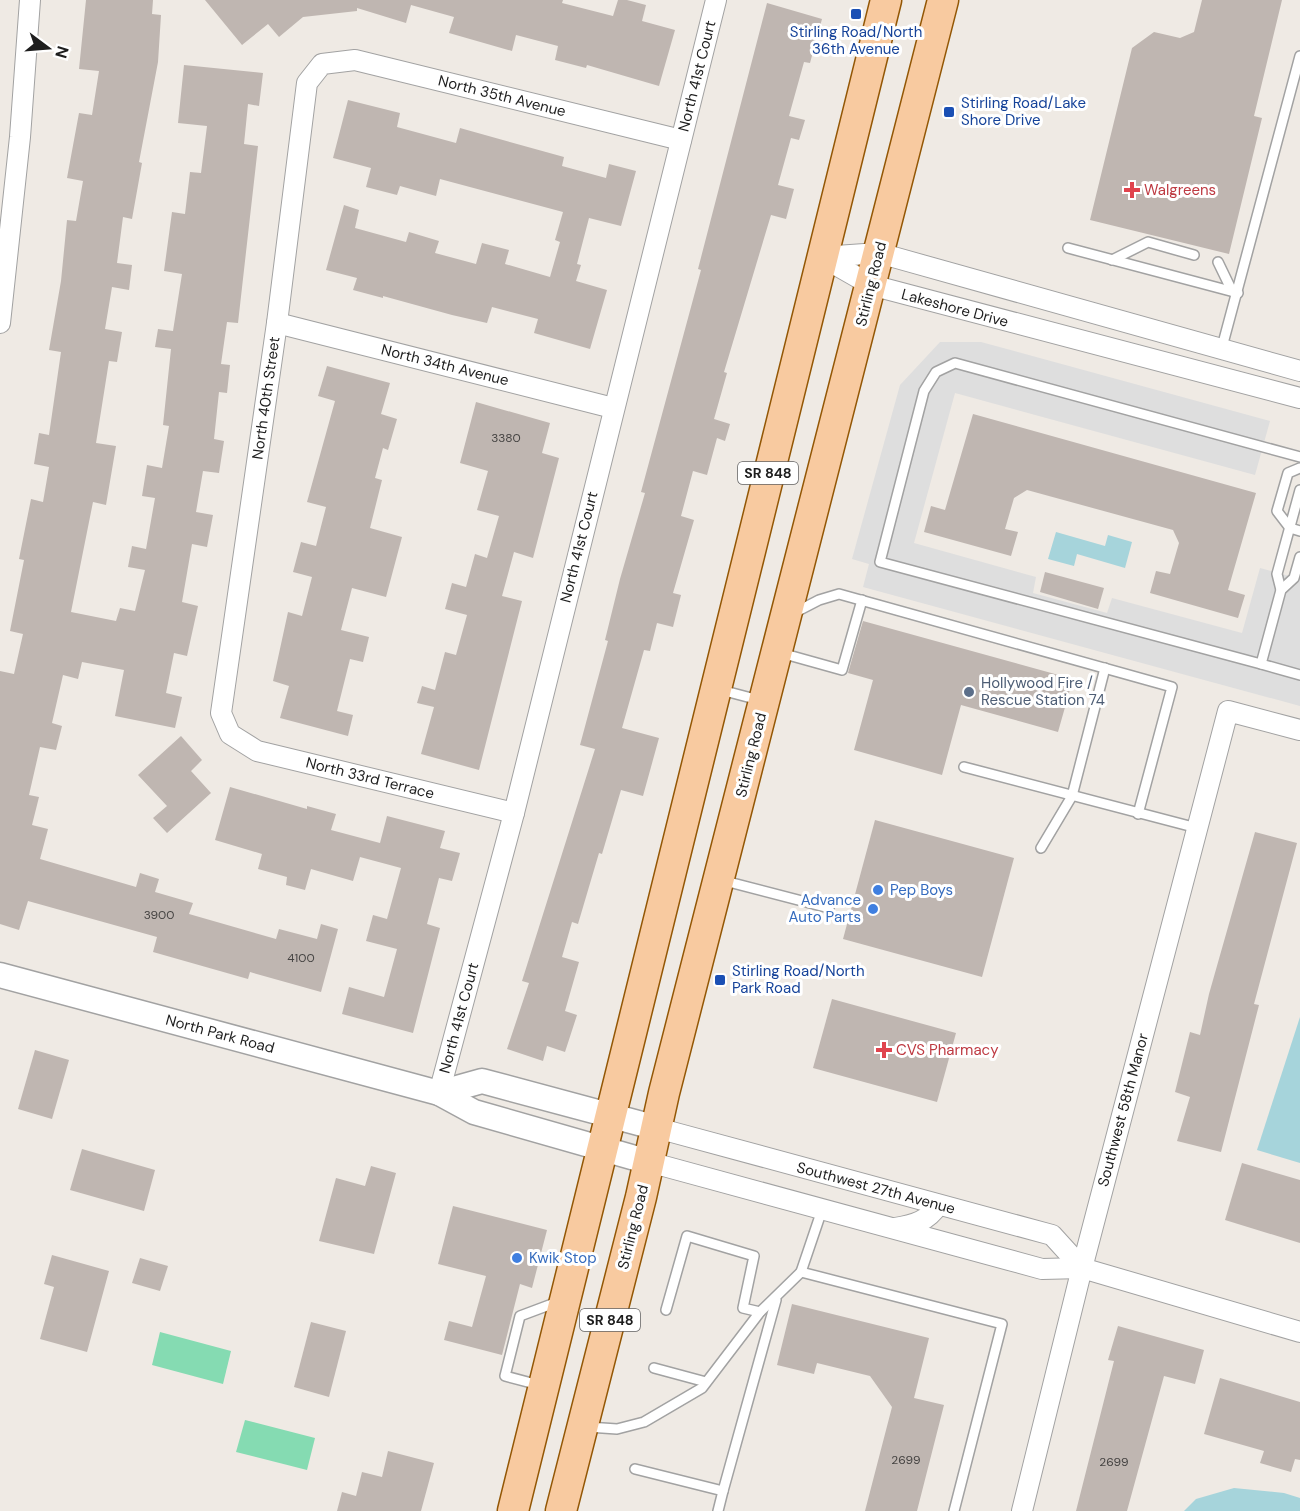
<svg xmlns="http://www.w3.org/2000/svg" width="1300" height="1511" font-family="'DM Sans',sans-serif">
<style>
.pitch{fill:#85dbb2}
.parking{fill:#dedede}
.water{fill:#a6d4db}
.building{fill:#bfb6b1}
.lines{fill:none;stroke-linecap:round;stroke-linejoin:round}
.service-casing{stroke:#a2a2a2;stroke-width:12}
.minor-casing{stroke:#a2a2a2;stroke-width:22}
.tertiary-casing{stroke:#a2a2a2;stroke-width:27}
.primary-casing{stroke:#935705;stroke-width:33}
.service{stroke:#fff;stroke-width:9}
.minor{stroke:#fff;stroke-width:20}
.tertiary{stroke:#fff;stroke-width:24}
.primary{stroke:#f8caa0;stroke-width:30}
.transit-dot{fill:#1a4fb4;stroke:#fff;stroke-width:2}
.health-dot{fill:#e0444e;stroke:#fff;stroke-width:2}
.service-dot{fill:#5c6f8a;stroke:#fff;stroke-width:2}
.shop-dot{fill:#3f7fe0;stroke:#fff;stroke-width:2}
.labels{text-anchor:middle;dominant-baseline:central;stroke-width:6;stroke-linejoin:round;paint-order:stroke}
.number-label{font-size:12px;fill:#464443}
.shield{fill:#fff;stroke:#626262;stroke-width:1.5}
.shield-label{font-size:14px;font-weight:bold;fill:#1e1e1e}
.transit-label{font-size:15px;fill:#164399;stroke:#fff;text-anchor:start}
.street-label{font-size:15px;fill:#1e1e1e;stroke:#fff}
.health-label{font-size:15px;fill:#be3a42;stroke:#fff;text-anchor:start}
.service-label{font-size:15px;fill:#4e5e75;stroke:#fff;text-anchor:start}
.shop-label{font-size:15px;fill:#366cbe;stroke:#fff;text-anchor:start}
</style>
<rect width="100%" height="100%" fill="#efeae4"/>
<g class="pitch">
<polygon points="160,1332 231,1351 223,1384 152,1365"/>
<polygon points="245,1420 315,1438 307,1470 236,1452"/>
</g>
<polygon class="parking" points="940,342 981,342 1270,421 1255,475 955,393 914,543 1036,577 1033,593 1107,613 1112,598 1242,633 1260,568 1300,579 1300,706 863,587 869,564 852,559 900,385"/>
<g class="water">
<polygon points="1056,532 1105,546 1108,535 1132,542 1125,568 1077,554 1074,566 1048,559"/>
<polygon points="1300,1017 1300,1163 1257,1150"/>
<polygon points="1234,1488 1284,1493 1300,1498 1300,1511 1184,1511 1196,1499"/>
</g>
<g class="building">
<polygon points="86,0 153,0 152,14 161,15 158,62 139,162 142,163 132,219 123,217 117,263 132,265 129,290 112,287 105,329 122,332 117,362 109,361 96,443 116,446 106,505 93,502 71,612 116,621 120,608 135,611 145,570 128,567 132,546 146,549 155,498 142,496 147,465 162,468 169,426 163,425 171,349 155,347 158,329 173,331 182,274 164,271 172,212 185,214 190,172 201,173 207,126 178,123 184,65 263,73 259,106 248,104 244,144 258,146 238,323 227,322 221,364 230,365 227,393 219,392 214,439 224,441 219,473 203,471 196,512 213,515 207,547 192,544 182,602 198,606 187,656 174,653 166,693 182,697 175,728 115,716 124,670 82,662 78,679 63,675 52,723 62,726 56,750 40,747 29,795 39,797 32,825 48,829 40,859 136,887 140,873 159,879 155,892 193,903 189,914 276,939 279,929 317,939 321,924 338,929 321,992 250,972 248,979 153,952 157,937 28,901 19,930 0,924 0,671 14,674 23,634 10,631 24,560 19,559 31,499 43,502 49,467 34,464 39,433 49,435 61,352 49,350 61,281 67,220 76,221 83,181 67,178 79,113 92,115 99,71 79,69"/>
<polygon points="205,0 563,0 562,3 613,16 618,0 627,0 646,5 642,21 675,30 659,86 587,65 586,68 555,60 558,46 516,35 512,51 449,33 454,17 411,5 406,23 357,8 357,11 303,17 279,37 268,24 242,45"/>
<polygon points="1202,0 1282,0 1254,116 1262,118 1229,254 1090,220 1132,48 1154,32 1180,38 1194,32"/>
<polygon points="767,3 822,19 810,63 804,62 789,116 805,120 799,140 791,138 778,185 794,189 786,219 771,215 724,372 727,373 714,419 730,424 725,441 717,438 707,475 693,471 681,516 694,520 673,593 681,595 673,627 657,623 650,651 644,650 622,728 659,738 643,796 621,790 602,854 599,853 578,924 572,922 562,957 579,962 565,1011 577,1015 565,1052 547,1046 543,1061 507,1049 529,983 522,981 595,749 580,745 608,641 605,640 620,579 645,493 641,492 701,270 698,269"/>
<polygon points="348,100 400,113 397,127 456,143 460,128 564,157 562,166 606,178 609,164 636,171 621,226 589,218 577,264 581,265 576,281 607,290 590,349 534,333 538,319 492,307 487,323 452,315 383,296 383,298 353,290 357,278 326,270 344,205 359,210 355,228 406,242 409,232 439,241 435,253 476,264 482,243 509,250 505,264 550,277 560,242 555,240 563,212 440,179 436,196 400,186 397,195 366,187 371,168 333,158"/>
<polygon points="327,366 390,383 381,414 397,419 388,450 383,448 375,478 382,480 370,528 402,537 386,597 352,588 341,630 369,637 363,662 350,659 337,711 353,715 348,736 280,718 289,686 273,681 288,612 302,616 312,577 293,572 301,542 316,546 326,507 307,502 335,401 318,396"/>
<polygon points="476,402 550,423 542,453 559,458 533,558 514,552 502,596 522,601 479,770 421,754 434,707 417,703 422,686 435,690 445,652 456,655 467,615 445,609 452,583 466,587 475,554 487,558 499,516 477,510 488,471 460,463"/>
<polygon points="973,414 1256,493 1228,590 1245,595 1238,618 1150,593 1156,571 1170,574 1179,543 1173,530 1027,490 1014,498 1005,529 1018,532 1011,556 924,532 931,506 945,510"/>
<polygon points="1045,572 1104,588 1098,609 1040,592"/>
<polygon points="863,621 1073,679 1058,732 961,705 942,775 854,750 873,680 848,673"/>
<polygon points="181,736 202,760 191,771 211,793 167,833 153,818 167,806 138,775"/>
<polygon points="230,787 307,809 307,806 336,814 331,830 380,843 387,816 445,831 440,848 460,853 452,881 439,878 427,924 440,928 413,1033 342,1014 349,987 384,997 397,949 366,941 373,915 387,919 401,868 360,857 353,881 311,869 305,890 286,885 287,877 258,869 262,854 215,840"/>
<polygon points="875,820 1014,858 982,977 843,939"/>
<polygon points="1255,832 1297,843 1254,1004 1259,1005 1221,1152 1177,1141 1190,1097 1175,1092 1190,1032 1200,1035 1209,994"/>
<polygon points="832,999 956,1033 937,1102 813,1068"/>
<polygon points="35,1050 69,1060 52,1119 18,1109"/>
<polygon points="82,1149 155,1170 144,1211 70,1190"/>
<polygon points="1242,1163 1300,1180 1300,1243 1225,1220"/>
<polygon points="371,1166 396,1173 374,1254 319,1241 336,1178 365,1186"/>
<polygon points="453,1206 547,1230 532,1288 520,1284 502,1355 444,1340 449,1321 472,1327 486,1276 438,1264"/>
<polygon points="52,1255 109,1271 87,1352 40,1339 54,1287 44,1284"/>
<polygon points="140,1258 168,1266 160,1291 132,1283"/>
<polygon points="792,1304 929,1338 914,1398 944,1405 917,1511 865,1511 892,1407 870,1376 817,1363 814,1374 777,1365"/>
<polygon points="311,1322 346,1331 329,1397 294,1387"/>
<polygon points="1118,1326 1204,1350 1195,1384 1164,1376 1127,1511 1076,1511 1114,1361 1108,1360"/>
<polygon points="1220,1378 1300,1402 1300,1460 1295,1459 1291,1472 1260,1463 1264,1451 1204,1434"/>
<polygon points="388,1451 434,1463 421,1511 337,1511 342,1492 356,1496 362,1472 382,1477"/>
</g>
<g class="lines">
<g class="service-casing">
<g id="service">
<polyline points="1068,248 1238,293"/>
<polyline points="1112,260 1148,242 1194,255"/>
<polyline points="1218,262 1232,291"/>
<polyline points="1222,347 1300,56"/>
<polyline points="1300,468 1288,473 1277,511 1290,528 1300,531"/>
<polyline points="1300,557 1294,578 1281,590 1261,664 1300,675"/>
<polyline points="1281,590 1277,574 1300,490"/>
<polyline points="792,614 819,600 839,594 1172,687 1138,814"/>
<polyline points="781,653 842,670 862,600"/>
<polyline points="1261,664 880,562 924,391 936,372 955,363 1300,457"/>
<polyline points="721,690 759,700"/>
<polyline points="964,767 1197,828"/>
<polyline points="1041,848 1072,796 1105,668"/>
<polyline points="721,880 829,908"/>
<polyline points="801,1272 822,1210"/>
<polyline points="666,1310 687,1236 754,1256 743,1308 760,1312"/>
<polyline points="654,1368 706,1382"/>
<polyline points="539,1385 505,1376 520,1316 560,1301"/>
<polyline points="588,1427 617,1429 644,1422 702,1388 760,1312 801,1272 1002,1324 954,1511"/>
<polyline points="635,1469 723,1491 718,1511"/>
<polyline points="723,1491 776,1300"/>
</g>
</g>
<g class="minor-casing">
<g id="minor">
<polyline points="822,257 871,285 1300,398"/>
<polyline points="822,257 879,253 1300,371"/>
<polyline points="0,323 20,137 30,0"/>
<polyline points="277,323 613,408"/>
<polyline points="514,813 257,751 230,734 221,713 277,323 307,83 322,64 355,60 681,140"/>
<polyline points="439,1093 514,813 716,0"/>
<polyline points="657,1128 1052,1235 1082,1268"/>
<polyline points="649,1162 1042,1269 1082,1268 1300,1332"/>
<path d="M895 1228C914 1225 928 1221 938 1205"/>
<polyline points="1022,1511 1082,1268 1228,711 1300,730"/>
</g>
</g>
<g class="tertiary-casing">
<g id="tertiary">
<polyline points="0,975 439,1093 474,1112 649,1162"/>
<polyline points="439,1093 482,1081 657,1128"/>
</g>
</g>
<g class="primary-casing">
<g id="primary">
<polyline points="513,1511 886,0"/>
<polyline points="561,1511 641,1197 664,1093 943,0"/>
</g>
</g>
<use href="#service" class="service"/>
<use href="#minor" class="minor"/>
<use href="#tertiary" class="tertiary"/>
<use href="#primary" class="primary"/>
</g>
<g class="transit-dot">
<rect x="850" y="8" width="12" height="12" rx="3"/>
<rect x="943" y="106" width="12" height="12" rx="3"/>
<rect x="714" y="974" width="12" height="12" rx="3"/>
</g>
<g class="health-dot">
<path d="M1129 181h6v6h6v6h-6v6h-6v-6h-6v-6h6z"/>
<path d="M881 1041h6v6h6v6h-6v6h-6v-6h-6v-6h6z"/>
</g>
<circle class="service-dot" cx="969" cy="692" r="6"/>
<g class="shop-dot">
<circle cx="878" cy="890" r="6"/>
<circle cx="873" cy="909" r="6"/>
<circle cx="517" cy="1258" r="6"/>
</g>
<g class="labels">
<g class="number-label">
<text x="506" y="438">3380</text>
<text x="159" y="915">3900</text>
<text x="301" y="958">4100</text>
<text x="906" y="1460">2699</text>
<text x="1114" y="1462">2699</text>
</g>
<g class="shield">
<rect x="738" y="462" width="60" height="22" rx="4.5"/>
<rect x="580" y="1309" width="60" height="22" rx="4.5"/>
</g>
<g class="shield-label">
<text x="768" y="473">SR 848</text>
<text x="610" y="1320">SR 848</text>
</g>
<g class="transit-label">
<text x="856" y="32" text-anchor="middle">Stirling Road/North<tspan x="856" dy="17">36th Avenue</tspan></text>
<text x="961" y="103">Stirling Road/Lake<tspan x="961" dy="17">Shore Drive</tspan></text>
<text x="732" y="971">Stirling Road/North<tspan x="732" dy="17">Park Road</tspan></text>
</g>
<g class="street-label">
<text transform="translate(697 76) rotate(-76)">North 41st Court</text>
<text transform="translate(502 96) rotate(14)">North 35th Avenue</text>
<text transform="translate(871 284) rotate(-76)">Stirling Road</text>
<text transform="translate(955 308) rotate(15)">Lakeshore Drive</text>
<text transform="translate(445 365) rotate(14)">North 34th Avenue</text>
<text transform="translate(266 398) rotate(-82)">North 40th Street</text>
<text transform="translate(579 547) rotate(-76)">North 41st Court</text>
<text transform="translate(751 755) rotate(-76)">Stirling Road</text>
<text transform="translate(370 778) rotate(14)">North 33rd Terrace</text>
<text transform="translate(459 1018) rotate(-75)">North 41st Court</text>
<text transform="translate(220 1034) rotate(15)">North Park Road</text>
<text transform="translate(1123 1110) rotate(-75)">Southwest 58th Manor</text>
<text transform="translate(876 1188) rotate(15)">Southwest 27th Avenue</text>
<text transform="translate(633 1227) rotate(-76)">Stirling Road</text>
</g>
<g class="health-label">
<text x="1144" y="190">Walgreens</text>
<text x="896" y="1050">CVS Pharmacy</text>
</g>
<g class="service-label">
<text x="981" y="683">Hollywood Fire /<tspan x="981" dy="17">Rescue Station 74</tspan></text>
</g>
<g class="shop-label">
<text x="890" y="890">Pep Boys</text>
<text x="861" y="900" text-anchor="end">Advance<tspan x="861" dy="17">Auto Parts</tspan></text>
<text x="529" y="1258">Kwik Stop</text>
</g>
</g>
<g transform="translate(48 48) rotate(106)" stroke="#ffffff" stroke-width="4.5" paint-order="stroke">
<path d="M0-4.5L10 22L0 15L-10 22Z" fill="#1e1e1e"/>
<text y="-9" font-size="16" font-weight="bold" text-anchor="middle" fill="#1e1e1e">N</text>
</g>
</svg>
